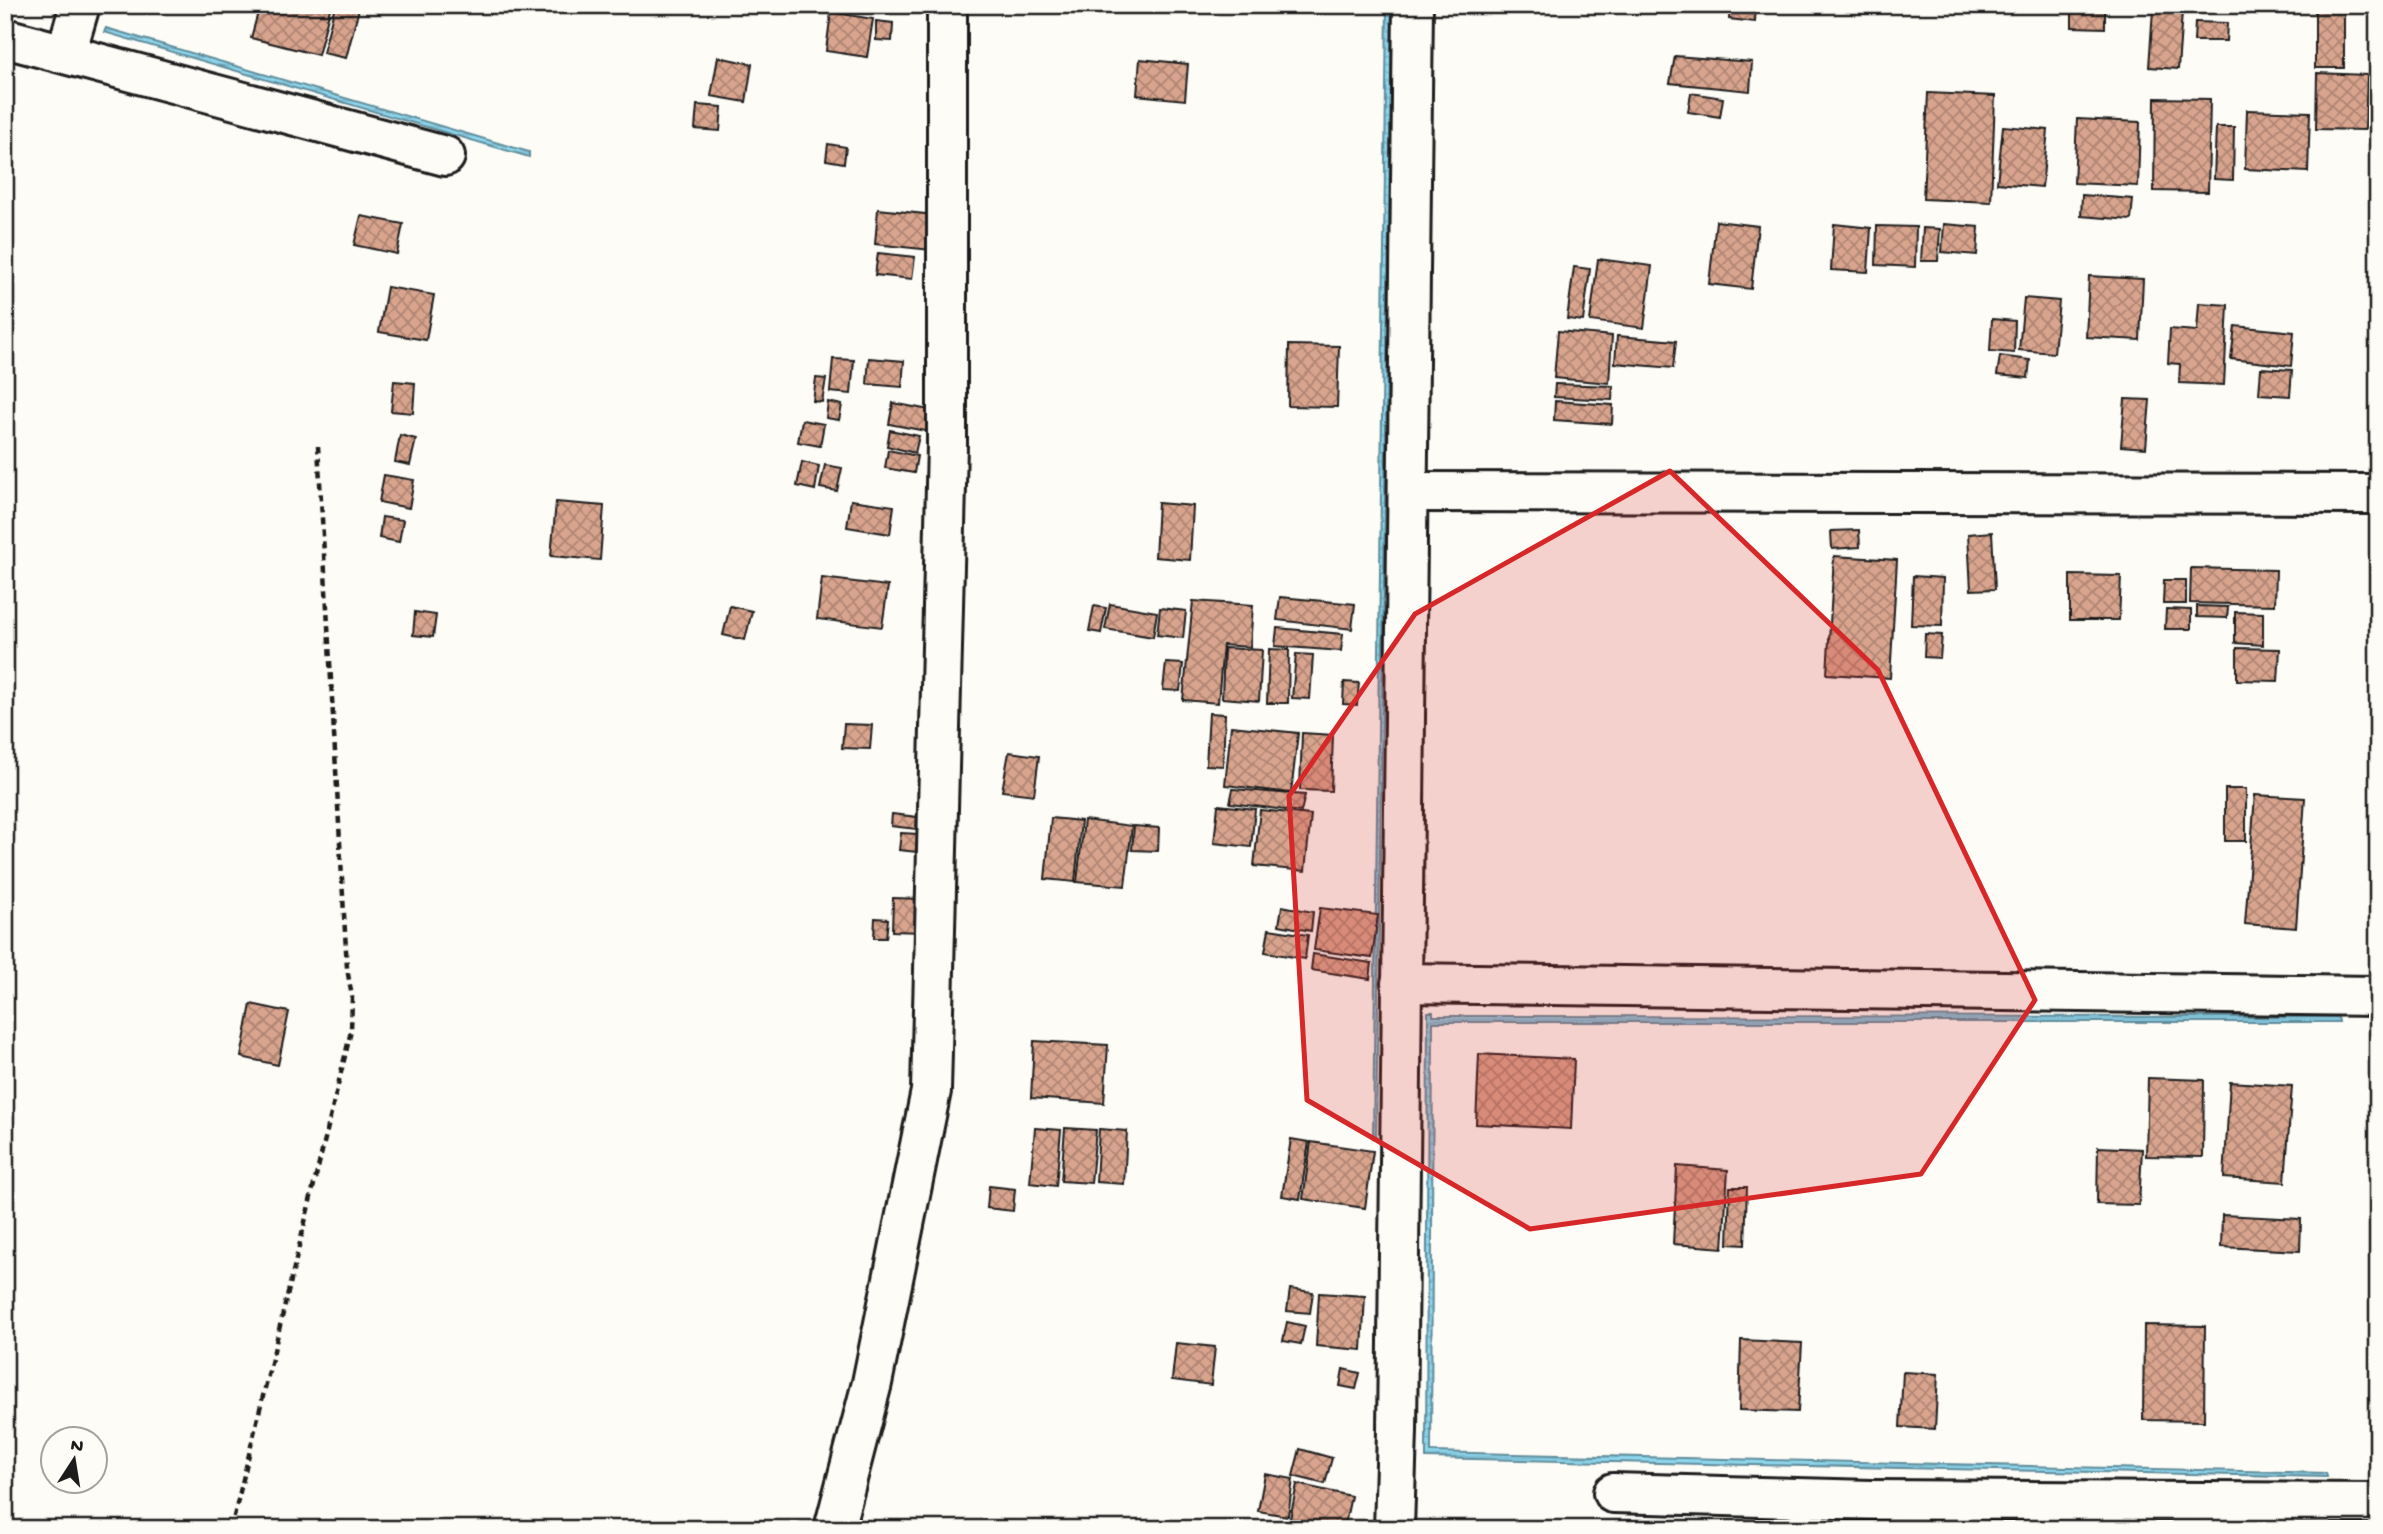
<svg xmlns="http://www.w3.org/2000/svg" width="2383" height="1534" font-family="'Gochi Hand',sans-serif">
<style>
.water{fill:url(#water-rules);stroke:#608c9a;stroke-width:2}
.building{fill:url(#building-cross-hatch);stroke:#1c1c1c;stroke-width:2}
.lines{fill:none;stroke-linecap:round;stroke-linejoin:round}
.minor-casing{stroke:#1c1c1c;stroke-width:44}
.path{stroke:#1c1c1c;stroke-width:4.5;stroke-dasharray:7 5;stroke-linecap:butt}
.minor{stroke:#fdfcf7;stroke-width:38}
.marked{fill:#d62828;fill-opacity:0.2;stroke:#d62828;stroke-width:5;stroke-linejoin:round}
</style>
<defs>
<pattern id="water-rules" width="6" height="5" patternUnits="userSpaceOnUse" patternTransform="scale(1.75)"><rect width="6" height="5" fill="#8dd6ee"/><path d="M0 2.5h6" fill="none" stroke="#79b7cc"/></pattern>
<pattern id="building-cross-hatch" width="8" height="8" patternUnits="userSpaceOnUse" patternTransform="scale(1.75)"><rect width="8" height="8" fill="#d9a48e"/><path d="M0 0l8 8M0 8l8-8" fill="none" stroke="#af8573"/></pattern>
</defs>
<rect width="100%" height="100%" fill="#fdfcf7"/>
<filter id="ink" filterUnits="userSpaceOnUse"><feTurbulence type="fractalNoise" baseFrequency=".0143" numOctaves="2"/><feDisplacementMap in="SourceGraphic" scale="14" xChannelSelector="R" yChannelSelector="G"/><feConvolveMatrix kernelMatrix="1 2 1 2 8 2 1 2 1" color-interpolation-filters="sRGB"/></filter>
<g filter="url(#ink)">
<g class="water">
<polygon points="1387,5 1392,5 1376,1138 1373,1138"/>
<polygon points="106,28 529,152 529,157 104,32"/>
<polygon points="1428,1012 1433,1012 1433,1016 2338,1017 2339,1022 1433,1022 1431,1452 2326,1473 2327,1477 1426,1458"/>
</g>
<g class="building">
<polygon points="260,5 331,5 318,55 251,38"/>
<polygon points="335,5 360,5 346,58 323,53"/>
<polygon points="1730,5 1756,5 1755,22 1729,19"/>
<rect x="2315" y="5" width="29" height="63"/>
<polygon points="2105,8 2105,28 2072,27 2072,9"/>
<polygon points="2153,10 2182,12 2178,69 2149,67"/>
<polygon points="831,12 873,19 867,57 826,51"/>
<polygon points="876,21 893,23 892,41 876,40"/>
<polygon points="2195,22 2227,23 2226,41 2194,41"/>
<polygon points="1675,56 1752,62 1750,91 1670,83"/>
<polygon points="718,57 752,64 746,102 711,96"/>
<polygon points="1140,59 1188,64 1185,100 1137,95"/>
<polygon points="2317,73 2367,75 2365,130 2316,129"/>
<polygon points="1691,93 1723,98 1720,117 1688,112"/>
<polygon points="1928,93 1995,96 1991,202 1923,199"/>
<polygon points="2155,98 2210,99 2208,192 2154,191"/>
<polygon points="697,105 722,107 720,131 695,129"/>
<polygon points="2247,110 2310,112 2308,172 2245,169"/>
<polygon points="2077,119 2140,122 2138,186 2074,183"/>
<polygon points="2003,126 2048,130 2042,187 1997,183"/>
<polygon points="2216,127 2234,127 2233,180 2214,179"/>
<polygon points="828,144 846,147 844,163 826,160"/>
<polygon points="2082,195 2133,199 2131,220 2081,216"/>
<polygon points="878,209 934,215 931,250 875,244"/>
<polygon points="361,216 403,224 397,254 354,245"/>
<polygon points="1716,221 1758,226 1751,289 1709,284"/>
<polygon points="1834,224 1871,228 1868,272 1831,270"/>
<polygon points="1944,224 1979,227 1977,255 1942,252"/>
<polygon points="1877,226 1916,227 1915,267 1876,265"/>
<polygon points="1923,228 1940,229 1938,261 1921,261"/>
<polygon points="878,253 915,257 912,279 875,275"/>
<polygon points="1598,259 1652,266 1644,328 1590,321"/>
<polygon points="1574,267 1590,269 1583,321 1567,319"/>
<polygon points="2089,276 2143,279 2140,340 2086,337"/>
<polygon points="387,287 434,295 426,340 379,332"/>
<polygon points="2024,298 2059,301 2054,353 2019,350"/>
<polygon points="2199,303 2228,305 2224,385 2179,383 2180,364 2168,363 2170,329 2197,331"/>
<polygon points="1992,319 2015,321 2014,353 1990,351"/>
<polygon points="2235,326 2294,332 2291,366 2231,359"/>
<polygon points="1558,331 1612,336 1609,383 1554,378"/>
<polygon points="1617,336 1676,341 1673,368 1615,363"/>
<polygon points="1289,345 1339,346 1337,407 1288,406"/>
<polygon points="2000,356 2030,360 2028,378 1997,375"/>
<polygon points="869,358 904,361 902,387 867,384"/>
<polygon points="833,359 854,360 851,394 830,392"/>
<polygon points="2261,368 2292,370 2290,396 2259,394"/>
<polygon points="816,378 826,379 822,402 813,401"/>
<polygon points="394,381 415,383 413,413 391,411"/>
<polygon points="1555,384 1613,386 1612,400 1554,397"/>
<polygon points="2125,399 2150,400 2146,448 2121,446"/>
<polygon points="1555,401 1613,405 1612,424 1554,420"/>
<polygon points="828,402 842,405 839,420 826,418"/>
<polygon points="893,403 935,411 931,432 889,424"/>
<polygon points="802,420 824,424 820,446 798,442"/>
<polygon points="890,430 919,436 915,453 887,446"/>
<polygon points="400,435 416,439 410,465 395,462"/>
<polygon points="888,450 917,456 914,473 885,468"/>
<polygon points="802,462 819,466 815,490 797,486"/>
<polygon points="825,465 842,468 837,491 820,488"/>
<polygon points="384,475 414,480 409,508 379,502"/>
<polygon points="851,500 894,506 890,534 847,527"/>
<polygon points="556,502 604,506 600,560 551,556"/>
<polygon points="1158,503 1193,506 1190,560 1155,557"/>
<polygon points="382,517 403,520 399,542 379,538"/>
<polygon points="1859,530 1860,547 1832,549 1831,531"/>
<polygon points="1992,532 1995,589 1971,590 1968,534"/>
<polygon points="1834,556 1897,560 1890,678 1827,674"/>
<polygon points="2191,568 2276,570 2275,605 2190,603"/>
<polygon points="2070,575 2121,576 2119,620 2070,620"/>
<polygon points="1913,576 1943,578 1942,626 1911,625"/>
<polygon points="822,578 888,586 882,627 817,619"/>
<polygon points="2164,580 2186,580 2186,604 2163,604"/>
<polygon points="1280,597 1355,604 1352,629 1277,620"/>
<polygon points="1193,601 1253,605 1250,647 1223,645 1218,703 1183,700"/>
<polygon points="1110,604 1157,612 1153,637 1105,629"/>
<polygon points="730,606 752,611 745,640 723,635"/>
<polygon points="1094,606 1106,608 1101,633 1089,631"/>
<polygon points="2197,606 2228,607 2227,618 2197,617"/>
<polygon points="1160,608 1186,611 1183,638 1157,635"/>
<polygon points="2166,609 2191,610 2191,629 2165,629"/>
<polygon points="415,612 436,615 433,637 413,635"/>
<polygon points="2235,612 2263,613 2263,645 2235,643"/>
<polygon points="1277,628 1343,634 1341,651 1275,646"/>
<polygon points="1925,634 1942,635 1940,658 1924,657"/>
<polygon points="1224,648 1262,650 1259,701 1222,698"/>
<polygon points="2237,648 2280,649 2278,681 2237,680"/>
<polygon points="1269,649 1289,650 1288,703 1267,703"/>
<polygon points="1296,654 1313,655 1310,699 1292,698"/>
<polygon points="1166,663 1183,664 1180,691 1163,690"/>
<polygon points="1344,682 1359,683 1357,705 1343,704"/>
<polygon points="1209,713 1225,714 1223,766 1206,765"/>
<polygon points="844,724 872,725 870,749 842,748"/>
<polygon points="1231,726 1298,733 1291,793 1225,785"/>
<polygon points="1302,733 1333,735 1331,791 1300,790"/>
<polygon points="1009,752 1039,756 1034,795 1002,791"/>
<polygon points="1233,789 1305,795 1301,812 1230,803"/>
<rect x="2225" y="789" width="21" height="52"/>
<polygon points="2255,795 2305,798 2296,928 2245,924"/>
<polygon points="1218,805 1255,809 1251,847 1214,843"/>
<polygon points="1260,810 1311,815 1305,871 1254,866"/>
<polygon points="892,814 917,817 916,829 891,826"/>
<polygon points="1051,818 1081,821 1075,882 1045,879"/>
<polygon points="1084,820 1132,826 1125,886 1077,882"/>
<polygon points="1134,826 1159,828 1158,851 1132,850"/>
<polygon points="901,833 918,834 917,852 899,850"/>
<polygon points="893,898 924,899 923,932 892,931"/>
<polygon points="1282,906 1313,912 1311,931 1279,925"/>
<polygon points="1320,908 1378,915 1372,958 1314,950"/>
<polygon points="875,918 888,919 886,938 874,938"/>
<polygon points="1269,929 1308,935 1305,959 1265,952"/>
<polygon points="1313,954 1372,963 1370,979 1311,970"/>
<polygon points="251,1004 289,1012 278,1065 241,1057"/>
<polygon points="1034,1041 1108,1045 1104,1103 1031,1098"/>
<polygon points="1479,1054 1574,1059 1571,1129 1476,1124"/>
<polygon points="2148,1078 2204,1080 2203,1157 2146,1156"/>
<polygon points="2230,1082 2292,1086 2285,1182 2224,1178"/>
<polygon points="1035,1128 1061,1130 1056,1186 1030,1183"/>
<polygon points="1065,1128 1096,1130 1091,1183 1061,1181"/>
<polygon points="1099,1129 1127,1131 1124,1184 1096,1182"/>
<polygon points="1291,1139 1309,1142 1300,1199 1282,1196"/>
<polygon points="1311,1142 1373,1151 1365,1208 1303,1199"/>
<polygon points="2098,1147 2142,1149 2139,1205 2097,1204"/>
<polygon points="1677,1166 1728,1170 1723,1248 1673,1244"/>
<polygon points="989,1186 1015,1189 1013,1211 987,1208"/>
<polygon points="1730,1187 1747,1187 1745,1245 1728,1244"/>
<polygon points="2222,1215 2301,1219 2300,1251 2221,1247"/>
<polygon points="1290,1289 1313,1292 1310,1313 1287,1311"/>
<polygon points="1319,1293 1365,1296 1362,1350 1316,1346"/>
<polygon points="1287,1322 1305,1326 1301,1344 1283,1341"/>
<polygon points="2144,1325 2205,1326 2204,1421 2143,1420"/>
<polygon points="1741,1340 1802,1343 1798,1412 1739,1410"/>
<polygon points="1176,1343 1215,1347 1211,1385 1172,1380"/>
<polygon points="1343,1369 1360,1373 1356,1389 1340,1386"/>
<polygon points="1903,1372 1938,1374 1935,1429 1900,1427"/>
<polygon points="1300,1449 1332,1458 1325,1484 1293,1476"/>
<polygon points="1265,1474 1293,1479 1288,1516 1258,1511"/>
<polygon points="1297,1484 1351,1496 1344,1529 1288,1529"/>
</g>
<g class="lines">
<g class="minor-casing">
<g id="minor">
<polyline points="5,38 445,156"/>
<polyline points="66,53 80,5"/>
<polyline points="1409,492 2378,494"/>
<polyline points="1401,983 2378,996"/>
<polyline points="1613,1493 1872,1500 2378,1503"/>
<polyline points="834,1529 872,1383 931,1091 947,445 947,5"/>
<polyline points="1394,1529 1397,1431 1413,5"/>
</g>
</g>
<polyline class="path" points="231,1529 351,1031 352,997 347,968 318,446"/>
<use href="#minor" class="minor"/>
</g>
</g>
<path class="marked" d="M1670 471 1878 670 2035 1000 1921 1174 1530 1229 1307 1100 1289 796 1415 614Z"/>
<rect width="2383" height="1534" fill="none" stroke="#fdfcf7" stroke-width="28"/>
<rect x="14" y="14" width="2355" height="1506" fill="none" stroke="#1c1c1c" stroke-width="2.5" filter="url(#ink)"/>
<g transform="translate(74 1460) rotate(12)"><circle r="33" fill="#fdfcf7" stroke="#a3a29f" stroke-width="2"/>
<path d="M0-5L12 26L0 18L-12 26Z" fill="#1c1c1c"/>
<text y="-10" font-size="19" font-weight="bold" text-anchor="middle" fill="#1c1c1c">N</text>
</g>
</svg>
